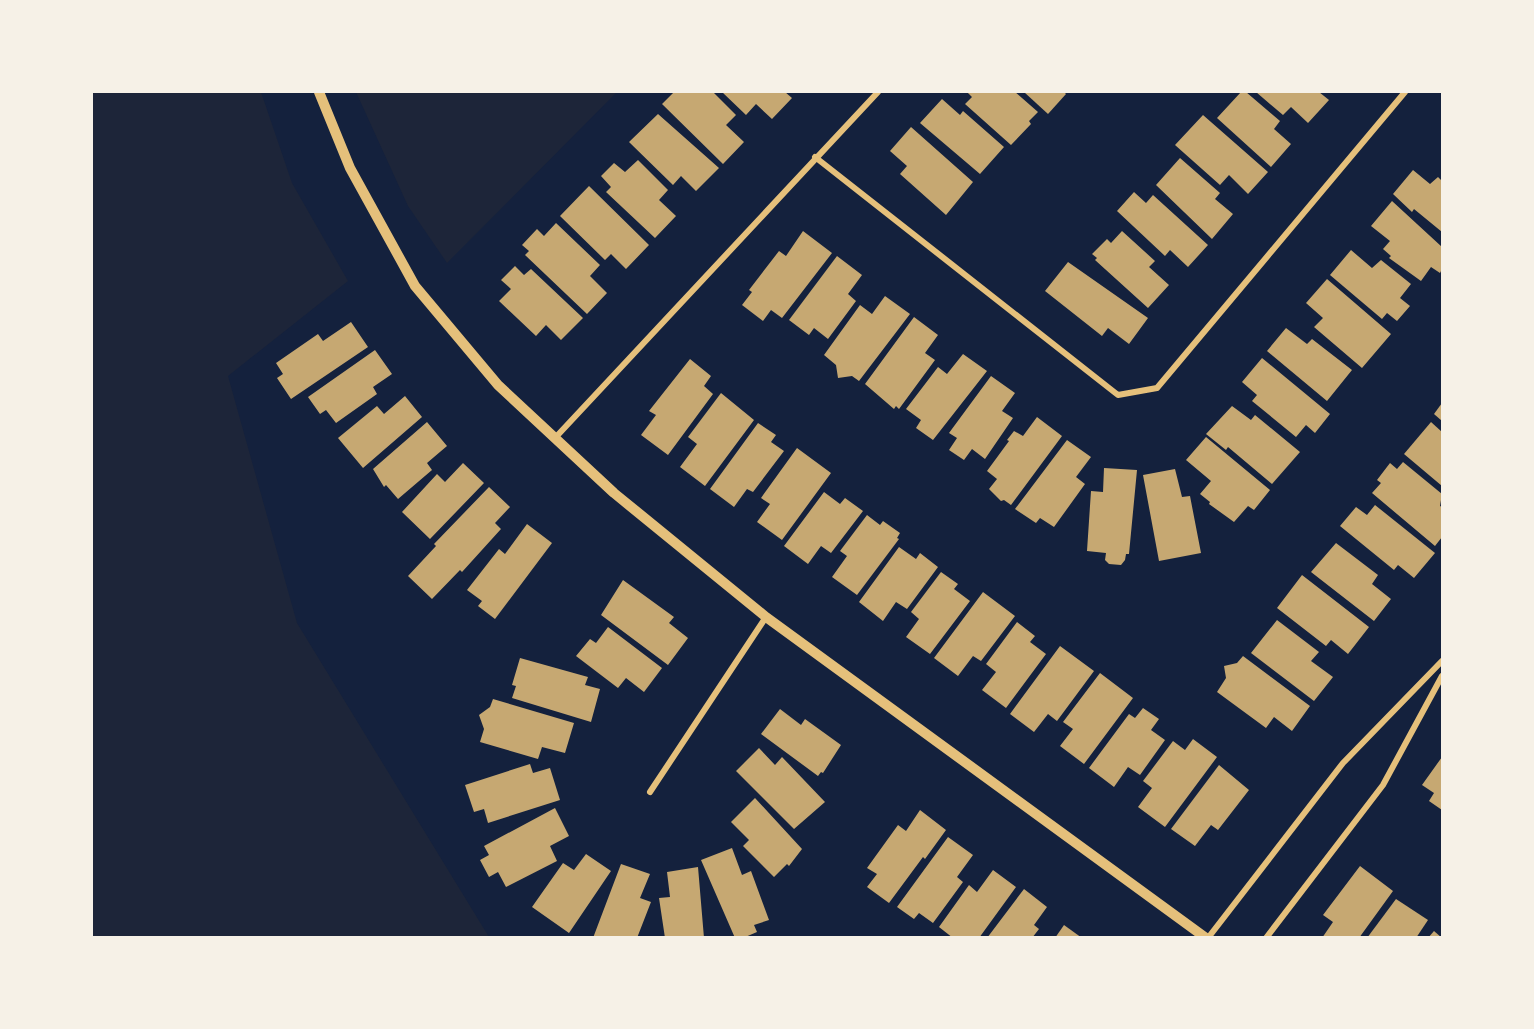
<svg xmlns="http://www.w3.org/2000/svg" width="1534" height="1029" font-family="Helvetica,sans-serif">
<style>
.green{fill:#1d2539}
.building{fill:#c6a872}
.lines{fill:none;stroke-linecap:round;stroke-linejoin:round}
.minor{stroke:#e5c07b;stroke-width:6}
.tertiary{stroke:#e5c07b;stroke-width:10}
</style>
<rect width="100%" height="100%" fill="#14213d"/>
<g class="green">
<polygon points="92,92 261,92 292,183 348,281 228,376 297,623 489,937 92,937"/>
<polygon points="356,92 617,92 447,263 408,206"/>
</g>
<g class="building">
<polygon points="674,92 713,92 736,115 726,125 744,142 723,164 662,104"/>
<polygon points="722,92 785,92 792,98 772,119 756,104 746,115"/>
<polygon points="967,92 1015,92 1038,112 1029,121 1031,124 1011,145 965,104 972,97"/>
<polygon points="1024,92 1064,92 1066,94 1048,114"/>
<polygon points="1241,92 1246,92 1280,121 1274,129 1291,144 1271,167 1217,118"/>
<polygon points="1256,92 1319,92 1329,100 1308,123 1291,107 1283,115"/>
<polygon points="942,99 960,115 963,111 1004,147 980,174 920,123"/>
<polygon points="658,114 719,168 696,191 681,176 673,185 629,142"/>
<polygon points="1203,115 1268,172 1248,194 1229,175 1220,185 1175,145"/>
<polygon points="911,127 973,182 946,215 900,174 907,166 890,151"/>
<polygon points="1180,158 1220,193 1215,199 1233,214 1212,239 1156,185"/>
<polygon points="638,160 668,190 659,200 676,216 655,238 606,192 611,187 601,176 614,163 625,172"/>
<polygon points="1413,170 1430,184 1438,177 1442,181 1442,232 1414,209 1412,212 1393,194"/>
<polygon points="589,186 649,245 626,269 611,254 605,260 560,216"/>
<polygon points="1134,192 1146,203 1153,195 1208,245 1188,267 1170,250 1165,256 1117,211"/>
<polygon points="1392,201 1442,247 1442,269 1440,273 1431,267 1421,281 1389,258 1391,256 1383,249 1390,241 1371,226"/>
<polygon points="556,223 600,265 590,276 607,293 587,314 525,255 529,251 522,245 537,229 544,236"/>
<polygon points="803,231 832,253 782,318 771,310 763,321 742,305 752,292 749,290 779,251 786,256"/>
<polygon points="1122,231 1155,261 1149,267 1169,285 1148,308 1095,260 1097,258 1092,254 1107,239 1111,243"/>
<polygon points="1351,250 1372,268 1381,260 1411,284 1400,298 1410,306 1397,321 1387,313 1382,319 1330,275"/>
<polygon points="837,256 862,275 848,294 856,301 828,339 814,328 809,335 789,320"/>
<polygon points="1068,262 1148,318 1129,344 1108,328 1102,336 1045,291"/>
<polygon points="515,266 524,275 531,269 583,318 561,340 546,325 536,336 499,301 511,289 501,280"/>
<polygon points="1327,279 1391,334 1362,368 1314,327 1323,318 1306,303"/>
<polygon points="885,296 910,314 859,381 852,376 838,378 836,365 824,355 860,305 872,314"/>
<polygon points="914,317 938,335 925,353 935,360 899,409 896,406 894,409 865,384"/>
<polygon points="351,322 368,347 291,399 277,378 283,374 276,363 318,334 323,341"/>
<polygon points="1286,328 1307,344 1312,339 1352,370 1327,401 1267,351"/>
<polygon points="375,350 392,374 373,387 377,394 336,423 326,410 320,414 308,397"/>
<polygon points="963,354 987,371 933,440 916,428 921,420 906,409 938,367 947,374"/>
<polygon points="1262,358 1330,414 1315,433 1306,425 1296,437 1252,401 1257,395 1242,382"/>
<polygon points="690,359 711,376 704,386 713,394 668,455 641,435 656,415 649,411"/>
<polygon points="991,376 1015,393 1002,411 1013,418 985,459 972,449 964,460 949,450 957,438 949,433"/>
<polygon points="721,393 754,420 705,486 680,467 697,444 688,437"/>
<polygon points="405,396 422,417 363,468 338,438 377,406 384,414"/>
<polygon points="1442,403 1442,421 1434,414"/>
<polygon points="1232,406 1251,420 1255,415 1300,452 1272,484 1228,447 1226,450 1206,434"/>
<polygon points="1037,417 1062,436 1011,505 1004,500 1001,501 989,489 997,479 987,471 1009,441 1007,440 1014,431 1023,436"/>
<polygon points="427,422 447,446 427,463 432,470 398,499 386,485 384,487 373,469"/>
<polygon points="1431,422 1442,432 1442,486 1404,454"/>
<polygon points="758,423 776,435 771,442 784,451 753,492 747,489 734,507 710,489"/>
<polygon points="1206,437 1270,490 1254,510 1248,506 1234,522 1209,504 1210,502 1200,494 1211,481 1186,460"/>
<polygon points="1067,440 1091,457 1076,477 1085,484 1054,527 1040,518 1036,523 1015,509"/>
<polygon points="797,448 831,473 782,540 757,522 770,504 761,498"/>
<polygon points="1403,462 1442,494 1440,506 1442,507 1442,537 1435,546 1372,493 1381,483 1377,480 1390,463 1397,469"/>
<polygon points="463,463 484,483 430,539 402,512 437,474 445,482"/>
<polygon points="1104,468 1137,470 1129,554 1126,554 1125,560 1121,565 1109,564 1105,560 1106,553 1087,551 1091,491 1103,492"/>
<polygon points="1175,469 1182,497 1190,496 1201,553 1159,561 1143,475"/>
<polygon points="489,487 510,507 495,523 501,529 462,572 460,570 432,599 408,576 436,546 434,544"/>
<polygon points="824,492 840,504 845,498 863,511 831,553 821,546 808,564 784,546"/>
<polygon points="1375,505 1435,553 1414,578 1398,565 1394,570 1340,526 1356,507 1367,515"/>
<polygon points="867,515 880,525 883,521 900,533 897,538 899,539 857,595 832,577 847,556 840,551"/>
<polygon points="527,524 552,543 495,619 478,606 482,601 467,590 499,549 505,554"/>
<polygon points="1336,543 1378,575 1372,584 1391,599 1374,621 1311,572"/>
<polygon points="899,547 916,559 920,553 938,567 907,609 896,602 883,621 859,602"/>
<polygon points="941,572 958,584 954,589 970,601 930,654 906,637 919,619 911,612"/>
<polygon points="1302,575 1369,627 1348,654 1331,640 1326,646 1277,608"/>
<polygon points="623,580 674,617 669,623 688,638 668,665 601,615"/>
<polygon points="983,592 1015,616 981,661 973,656 958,676 934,658"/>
<polygon points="1277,620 1319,652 1311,661 1333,677 1314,701 1251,653"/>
<polygon points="1017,622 1035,636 1030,642 1046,654 1006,708 982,690 996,672 986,664"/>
<polygon points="608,627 662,668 644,692 626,678 618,688 576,656 590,639 596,643"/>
<polygon points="1060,646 1094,671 1057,721 1048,714 1034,732 1010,714"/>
<polygon points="1243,656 1310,706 1292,731 1274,717 1266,728 1217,692 1226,678 1224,666 1237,663"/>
<polygon points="520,658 588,677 585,685 600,689 591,722 512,698 516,686 512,685"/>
<polygon points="1100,673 1133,698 1084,764 1060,746 1073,729 1063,722"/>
<polygon points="493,699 574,723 565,753 542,747 538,759 480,742 484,729 479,715 490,707"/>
<polygon points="1143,708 1159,719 1151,730 1165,740 1140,775 1128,767 1114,787 1089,768 1129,714 1135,718"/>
<polygon points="780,709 801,725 805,719 841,745 823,773 821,772 818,776 761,734"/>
<polygon points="1193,739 1217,757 1165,827 1138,807 1152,788 1143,781 1173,741 1185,750"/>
<polygon points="759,748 775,765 782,757 825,802 794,829 736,771"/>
<polygon points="1442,757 1442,810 1429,801 1434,793 1422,785"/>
<polygon points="530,764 533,773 550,768 560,800 488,823 484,809 474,812 465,785"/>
<polygon points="1219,765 1249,790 1218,830 1211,825 1195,846 1171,829"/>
<polygon points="755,798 802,849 789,866 787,864 774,877 743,846 749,840 731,822"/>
<polygon points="555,808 569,836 550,846 557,861 506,887 498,872 489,877 480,860 489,855 484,846"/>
<polygon points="920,810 946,830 925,859 923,857 889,903 867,887 877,874 867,868 898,825 906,831"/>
<polygon points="948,837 973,855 957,877 963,882 933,923 919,913 914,919 897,907"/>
<polygon points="732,848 742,875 751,871 769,920 754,925 757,932 743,938 735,938 701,860"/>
<polygon points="586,854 611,871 569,933 532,907 563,863 574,870"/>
<polygon points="621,864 650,874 640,898 651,902 637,938 593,938"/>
<polygon points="1360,866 1393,891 1359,938 1322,938 1333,922 1323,915"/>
<polygon points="698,867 704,938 665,938 659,898 670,897 667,872"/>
<polygon points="993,870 1016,887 979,938 953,938 939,927 969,885 977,892"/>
<polygon points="1024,889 1047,907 1034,925 1039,929 1032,938 987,938"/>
<polygon points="1396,899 1428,920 1416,938 1367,938"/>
<polygon points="1064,925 1082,938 1055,938"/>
<polygon points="1434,931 1442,938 1428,938"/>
</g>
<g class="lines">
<g class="minor">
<polyline points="815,157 1118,395 1157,388 1405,92"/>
<polyline points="555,438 878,92"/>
<polyline points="650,792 766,617"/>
<polyline points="1208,938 1343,763 1442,661"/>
<polyline points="1266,938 1383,785 1442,676"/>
</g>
<polyline class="tertiary" points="319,92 350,168 415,286 498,385 614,493 766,617 1206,938"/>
</g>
<rect width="1534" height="1029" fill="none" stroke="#f6f1e7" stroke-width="186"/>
</svg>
